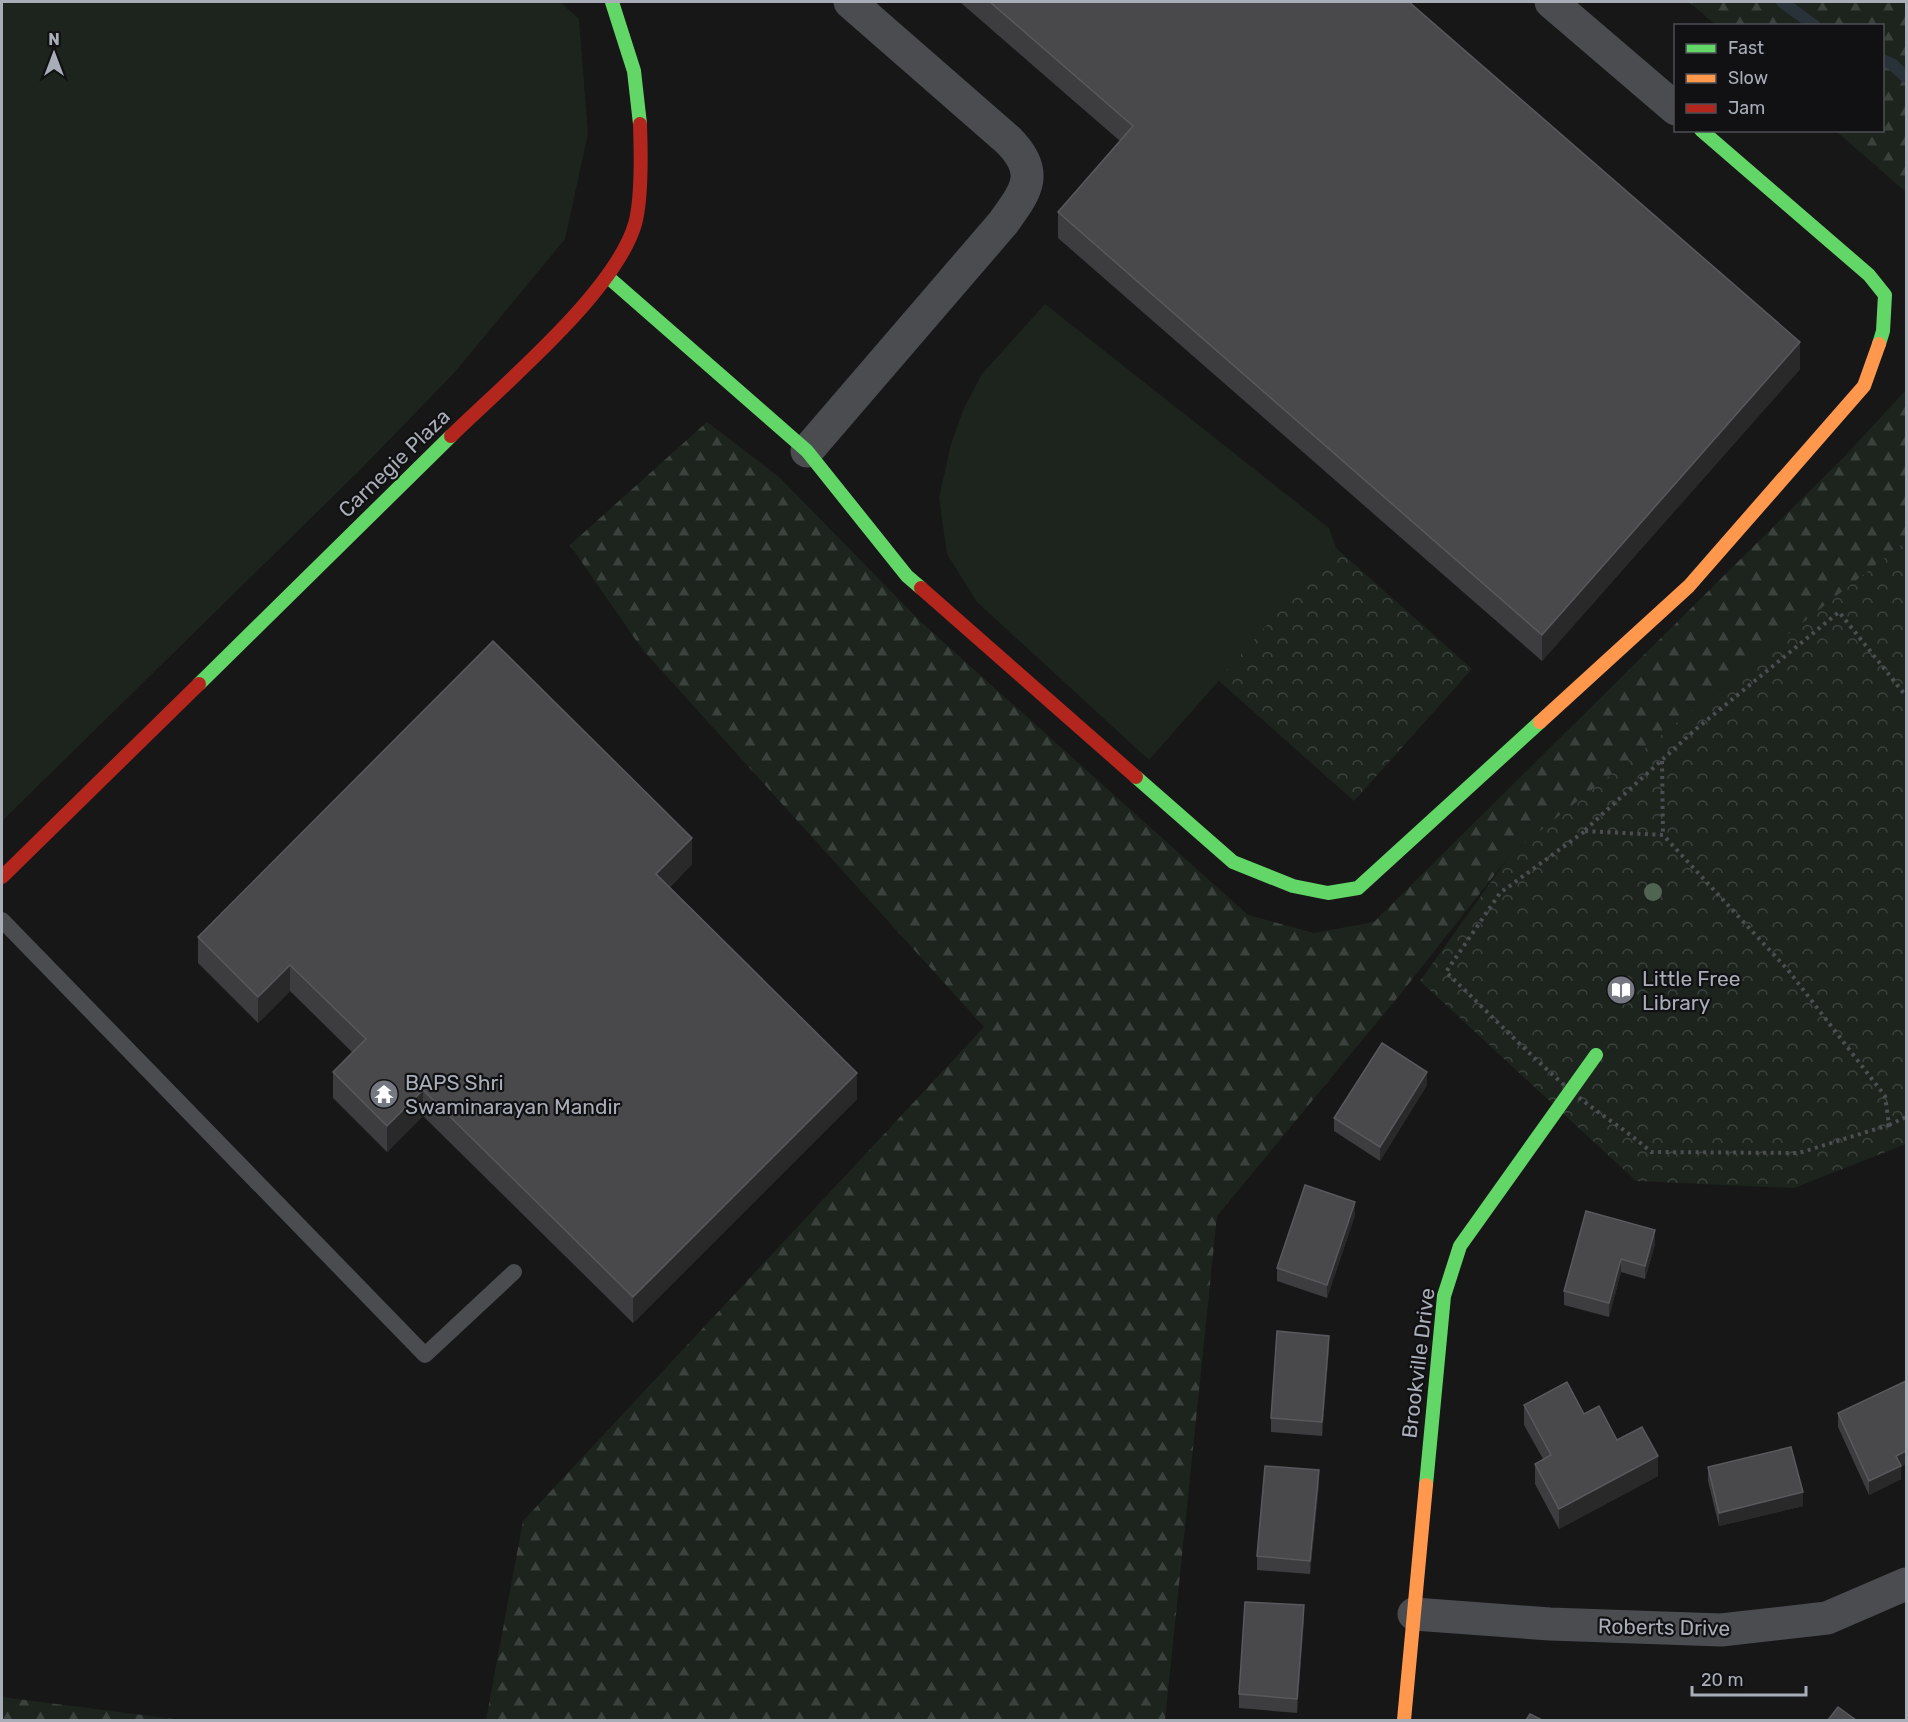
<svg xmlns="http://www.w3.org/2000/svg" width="1908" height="1722" font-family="Rubik,sans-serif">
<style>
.grass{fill:#1d241e}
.forest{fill:url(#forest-firs)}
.park{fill:url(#park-crowns)}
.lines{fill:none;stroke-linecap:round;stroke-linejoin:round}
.stream{stroke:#2a3239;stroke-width:12}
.path{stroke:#4d4e52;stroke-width:4;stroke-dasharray:3 4.5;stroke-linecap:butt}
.lane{stroke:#4b4c50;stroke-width:16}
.street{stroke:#4b4c50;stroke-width:33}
.fast{stroke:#63d668;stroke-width:14}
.slow{stroke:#ff974d;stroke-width:14}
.jam{stroke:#b3261e;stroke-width:14}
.tree{fill:#506451}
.wall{fill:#3d3d3f}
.shaded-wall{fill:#29292a}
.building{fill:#49494c;stroke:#58595d;stroke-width:1.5}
.labels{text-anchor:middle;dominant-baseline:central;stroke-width:4.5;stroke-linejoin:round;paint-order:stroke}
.street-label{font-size:21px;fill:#a8adb8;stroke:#111113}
.poi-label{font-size:21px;fill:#a8adb8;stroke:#111113;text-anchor:start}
</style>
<defs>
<pattern id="forest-firs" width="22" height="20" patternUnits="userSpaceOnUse" patternTransform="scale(1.5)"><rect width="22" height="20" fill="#1d241e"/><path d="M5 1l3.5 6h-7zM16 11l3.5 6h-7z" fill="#3b413d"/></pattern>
<pattern id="park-crowns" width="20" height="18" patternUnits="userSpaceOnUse" patternTransform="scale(1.5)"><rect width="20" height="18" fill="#1d241e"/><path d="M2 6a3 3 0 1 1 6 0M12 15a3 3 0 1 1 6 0" fill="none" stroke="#3b413d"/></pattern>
</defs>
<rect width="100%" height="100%" fill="#171717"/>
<g class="grass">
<polygon points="2,2 560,2 579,19 588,134 565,239 455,372 361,469 2,821"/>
<polygon points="1045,304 1329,528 1336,548 1149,760 977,602 947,554 939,498 951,444 964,408 982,374"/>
</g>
<g class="forest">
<polygon points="1689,2 1906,2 1906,192 1836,131 1882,130 1882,26 1716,25"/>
<polygon points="1906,390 1906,541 1511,854 1402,992 1217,1216 1165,1720 486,1720 523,1521 984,1027 642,649 570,545 707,422 779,477 921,622 1248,915 1314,933 1374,922 1845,456"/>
<polygon points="2,1697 181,1720 2,1720"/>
</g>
<g class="park">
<polygon points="1906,541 1906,1144 1794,1188 1636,1181 1420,981 1511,854"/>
<polygon points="1336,548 1472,669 1354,801 1218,680"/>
</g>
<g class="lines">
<g class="stream">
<polyline points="1782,2 1815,26"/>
<polyline points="1882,60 1892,64 1906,77"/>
</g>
<g class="path">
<polyline points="1662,761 1663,835"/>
<polyline points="1585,830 1696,729 1839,612 1906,696"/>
<path d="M1585 831 1663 835 1788 970 1885 1096 1889 1125 1799 1153 1651 1152C1626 1129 1596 1113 1570 1090 1527 1053 1487 1011 1446 972L1500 893Z"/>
<polyline points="1889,1125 1906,1117"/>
</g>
<polyline class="lane" points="2,920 425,1355 514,1272"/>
<g class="street">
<polyline points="1551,2 1676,109"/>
<path d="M807 451 1003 223C1026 191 1041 173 1008 140L850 2"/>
<polyline points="1414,1614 1550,1624 1721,1630 1827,1618 1906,1584"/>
</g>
<g class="fast">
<polyline points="612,2 634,71 640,124"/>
<polyline points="1701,130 1869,275 1885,295 1883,331 1879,344"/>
<polyline points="608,277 807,451 907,576 921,588"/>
<polyline points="199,684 451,436"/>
<polyline points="1136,777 1233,862 1293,886 1328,893 1358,888 1540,722"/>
<polyline points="1426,1485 1444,1296 1460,1246 1596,1055"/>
</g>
<g class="slow">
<polyline points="1540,722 1689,586 1864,386 1879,344"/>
<polyline points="1404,1720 1426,1485"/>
</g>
<g class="jam">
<path d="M451 436C503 385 615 292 635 224 642 199 641 152 640 124"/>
<polyline points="921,588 1136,777"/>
<polyline points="2,877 199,684"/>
</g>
</g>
<circle class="tree" cx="1653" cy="892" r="9"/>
<g class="wall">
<polygon points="960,2 1409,2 1800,369 1542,661 1058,238 1058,212 1120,141"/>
<polygon points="692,864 670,887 857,1099 633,1323 423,1116 387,1152 333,1098 333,1072 352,1052 290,991 258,1023 198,963 198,937"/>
<polygon points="1427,1085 1380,1161 1334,1131 1334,1118"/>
<polygon points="1586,1211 1655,1244 1645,1279 1621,1272 1609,1317 1564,1305 1564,1291"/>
<polygon points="1355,1215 1327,1298 1277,1281 1277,1268"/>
<polygon points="1329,1349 1322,1436 1271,1432 1271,1418"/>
<polygon points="1524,1405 1617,1440 1658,1476 1559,1529 1535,1484 1535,1464 1543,1459 1524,1425"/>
<polygon points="1838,1413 1901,1467 1901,1479 1869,1495 1838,1427"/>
<polygon points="1708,1467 1803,1506 1719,1526 1708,1481"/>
<polygon points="1319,1484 1310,1574 1257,1570 1257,1556"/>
<polygon points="1304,1619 1297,1713 1239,1708 1239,1694"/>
</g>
<g class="shaded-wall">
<polygon points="1800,342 1800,369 1542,661 1542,635"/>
<polygon points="692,838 692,864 656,900 656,874"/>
<polygon points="290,965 290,991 258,1023 258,997"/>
<polygon points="1427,1072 1427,1085 1380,1161 1380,1147"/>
<polygon points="857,1073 857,1099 633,1323 633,1297"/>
<polygon points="423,1090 423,1116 387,1152 387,1126"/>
<polygon points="1355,1202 1355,1215 1327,1298 1327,1285"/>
<polygon points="1655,1230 1655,1244 1645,1279 1645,1266"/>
<polygon points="1621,1259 1621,1272 1609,1317 1609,1303"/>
<polygon points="1329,1336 1329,1349 1322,1436 1322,1422"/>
<polygon points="1906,1451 1906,1464 1901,1467 1901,1479 1869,1495 1869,1481 1896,1456"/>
<polygon points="1658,1456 1658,1476 1559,1529 1559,1509"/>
<polygon points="1319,1470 1319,1484 1310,1574 1310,1561"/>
<polygon points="1803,1492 1803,1506 1719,1526 1719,1513"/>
<polygon points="1304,1605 1304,1619 1297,1713 1297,1699"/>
</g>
<g class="building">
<polygon points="990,2 1409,2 1800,342 1542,635 1058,212 1133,126"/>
<polygon points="493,641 692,838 656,874 857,1073 633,1297 423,1090 387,1126 333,1072 366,1039 290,965 258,997 198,937"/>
<polygon points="1382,1043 1427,1072 1380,1147 1334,1118"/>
<polygon points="1305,1185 1355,1202 1327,1285 1277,1268"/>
<polygon points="1586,1211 1655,1230 1645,1266 1621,1259 1609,1303 1564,1291"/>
<polygon points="1277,1331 1329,1336 1322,1422 1271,1418"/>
<polygon points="1906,1381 1906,1451 1896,1456 1901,1466 1869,1481 1838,1413"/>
<polygon points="1567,1382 1584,1414 1599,1406 1617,1440 1642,1427 1658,1456 1559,1509 1535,1464 1551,1455 1524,1405"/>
<polygon points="1791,1447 1803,1492 1719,1513 1708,1467"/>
<polygon points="1265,1466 1319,1470 1310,1561 1257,1556"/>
<polygon points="1245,1602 1304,1605 1297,1699 1239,1694"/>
<polygon points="1838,1707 1856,1720 1828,1720"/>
<polygon points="1530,1714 1542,1720 1526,1720"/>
</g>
<defs>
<g id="library-disc" transform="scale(1.5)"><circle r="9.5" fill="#757880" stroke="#111113"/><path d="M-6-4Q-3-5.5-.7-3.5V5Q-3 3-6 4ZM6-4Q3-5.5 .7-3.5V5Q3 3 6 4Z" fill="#fff"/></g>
<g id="temple-disc" transform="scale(1.5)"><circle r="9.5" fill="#757880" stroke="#111113"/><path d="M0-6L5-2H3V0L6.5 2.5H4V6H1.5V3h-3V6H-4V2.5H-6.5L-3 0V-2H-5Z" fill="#fff"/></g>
</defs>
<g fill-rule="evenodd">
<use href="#library-disc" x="1621" y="990"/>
<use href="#temple-disc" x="384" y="1094"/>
</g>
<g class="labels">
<g class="street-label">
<text transform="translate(394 463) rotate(-44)">Carnegie Plaza</text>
<text transform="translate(1418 1363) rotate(-83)">Brookville Drive</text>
<text transform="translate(1664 1627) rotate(1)">Roberts Drive</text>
</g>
<g class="poi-label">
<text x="1642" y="978">Little Free<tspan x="1642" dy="24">Library</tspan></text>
<text x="405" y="1082">BAPS Shri<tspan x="405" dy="24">Swaminarayan Mandir</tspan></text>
</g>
</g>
<rect width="1908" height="1722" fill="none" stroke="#a8adb8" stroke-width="6"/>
<rect x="1674" y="24" width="210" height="108" fill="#111113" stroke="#4d4f55" stroke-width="1.5"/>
<rect x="1686" y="44" width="30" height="9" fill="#63d668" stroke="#4d4f55" stroke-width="1.5"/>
<text x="1728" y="54" font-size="18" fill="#a8adb8">Fast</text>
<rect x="1686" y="74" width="30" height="9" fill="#ff974d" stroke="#4d4f55" stroke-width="1.5"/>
<text x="1728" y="84" font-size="18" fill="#a8adb8">Slow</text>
<rect x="1686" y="104" width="30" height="9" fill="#b3261e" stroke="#4d4f55" stroke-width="1.5"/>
<text x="1728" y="114" font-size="18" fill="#a8adb8">Jam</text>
<g transform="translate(54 54)" stroke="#111113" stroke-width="4.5" paint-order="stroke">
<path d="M0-4.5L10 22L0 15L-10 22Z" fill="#a8adb8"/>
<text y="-9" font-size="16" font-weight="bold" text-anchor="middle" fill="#a8adb8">N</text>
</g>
<path d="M1692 1686v9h114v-9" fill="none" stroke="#a8adb8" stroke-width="3"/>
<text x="1701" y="1686" font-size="18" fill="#a8adb8" stroke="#111113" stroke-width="4.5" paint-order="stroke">20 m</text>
</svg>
